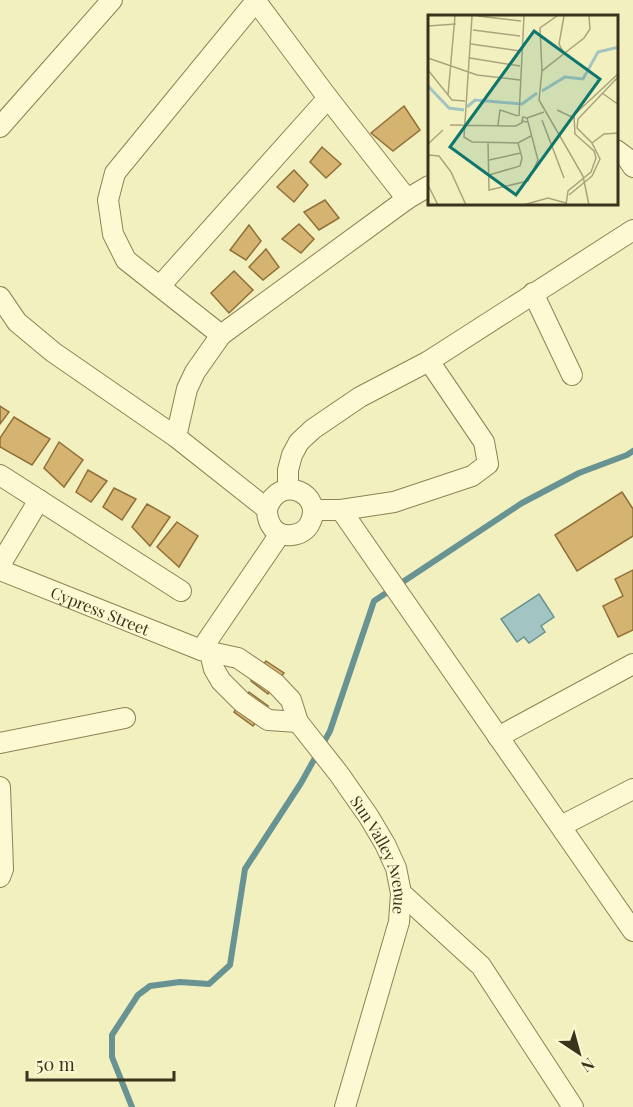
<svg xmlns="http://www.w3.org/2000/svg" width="633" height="1107" font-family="'Playfair Display',serif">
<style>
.water{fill:#a2c4c2;stroke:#689393;stroke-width:1.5}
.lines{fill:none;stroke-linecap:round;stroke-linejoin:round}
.stream{stroke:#689393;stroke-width:6}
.building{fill:#d5b370;stroke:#907038;stroke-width:1.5}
.street-casing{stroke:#8e8155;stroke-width:22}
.street{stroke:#fdfad3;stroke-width:20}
.labels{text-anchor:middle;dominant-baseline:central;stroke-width:6;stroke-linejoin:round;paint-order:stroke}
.street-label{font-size:16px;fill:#3b321b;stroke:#f9f7cf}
.inset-river{fill:none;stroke:#a2c4c2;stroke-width:3}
.inset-road{fill:none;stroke:#a9a47d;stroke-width:1.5}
.view{fill:#0f766e;fill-opacity:0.15;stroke:#0f766e;stroke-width:3}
.inset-edge{fill:none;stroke:#3b321b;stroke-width:3}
</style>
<rect width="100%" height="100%" fill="#f3f0bf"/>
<polygon class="water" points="539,594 554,617 541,626 545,632 529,643 524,637 517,642 501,619"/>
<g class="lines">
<polyline class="stream" points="132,1107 112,1057 112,1035 138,995 150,986 180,982 209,984 230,965 245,869 301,783 330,731 374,601 522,503 579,473 627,455 633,451"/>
</g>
<g class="building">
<polygon points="404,106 420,130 393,151 371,133"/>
<polygon points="322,147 341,164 326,178 310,162"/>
<polygon points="294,170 308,185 294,202 277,187"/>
<polygon points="325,200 339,218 319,230 304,212"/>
<polygon points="299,224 314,239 301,253 282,239"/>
<polygon points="249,225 261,241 246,260 230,250"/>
<polygon points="266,249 279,267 263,280 249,267"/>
<polygon points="234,271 253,290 229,313 211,293"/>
<polygon points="0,406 9,412 0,424"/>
<polygon points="14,417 50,439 32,465 0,447 0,438"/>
<polygon points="59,442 83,460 64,487 44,468"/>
<polygon points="88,470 107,481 91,502 76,492"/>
<polygon points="114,488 136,499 122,520 103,507"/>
<polygon points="622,492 633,509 633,536 577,571 555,535"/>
<polygon points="147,504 170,517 150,546 132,527"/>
<polygon points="177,522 198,536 179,567 157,547"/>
<polygon points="633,570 633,630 618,637 603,606 623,596 615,579"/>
<polygon points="266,661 284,673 268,694 251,681"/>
<polygon points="249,692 268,706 253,726 234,712"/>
</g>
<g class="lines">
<g class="street-casing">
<g id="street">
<polyline points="255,0 328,98 407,199"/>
<polyline points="0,127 112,0"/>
<polyline points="616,150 627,158 633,167"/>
<polyline points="160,286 328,98"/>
<polyline points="533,293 572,375"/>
<path d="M0 297 17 322 53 352 176 437 267 509C267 524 275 537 292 535 300 534 307 530 310 523 325 494 279 472 267 509"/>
<polyline points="221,335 126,260 113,234 108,200 115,173 256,1"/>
<polyline points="176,437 187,389 195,372 221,335 407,199 429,186"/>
<polyline points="0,475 181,591"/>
<polyline points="288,489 288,470 292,455 299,442 313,429 360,397 429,361 633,230"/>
<polyline points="313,510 341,510 394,502 472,476 488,464 484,442 429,361"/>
<polyline points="341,510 633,931"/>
<polyline points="0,565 39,500"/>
<path id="s1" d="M0 570 201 650 238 658 276 684 291 700 298 722 339 774 369 817 385 844 396 868 401 893 399 922 345 1107"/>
<polyline points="201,650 280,534"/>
<polyline points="210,653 214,669 221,681 242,702 268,720 298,722"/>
<polyline points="498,737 633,664"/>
<polyline points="0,743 125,718"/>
<polyline points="0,787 3,869 0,877"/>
<polyline points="561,826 633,789"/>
<polyline points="401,893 481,966 573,1107"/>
</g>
</g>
<use href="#street" class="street"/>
</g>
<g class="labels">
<g class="street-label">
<text stroke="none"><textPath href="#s1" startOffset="108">Cypress Street</textPath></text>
<text stroke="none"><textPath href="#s1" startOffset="504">Sun Valley Avenue</textPath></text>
</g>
</g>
<g transform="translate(428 15)">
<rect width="190" height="190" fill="#f3f0bf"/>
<path class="inset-river" d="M0 71 21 93 36 95M114 76 137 62 155 64 170 37 191 32M39 92 47 85 94 89 109 78"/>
<path class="inset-road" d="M44 1 36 122 44 127 90 128 103 121M50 1 93 6M136 1 131 29 136 38M161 1 162 14 156 23 114 56 111 85 155 161 161 190M0 11 28 9M45 15 92 21M43 29 92 36M0 43 49 60 92 65M42 43 92 51M0 55 24 85 37 86M114 56 112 13 129 1M174 78 191 90M20 80 27 1M129 95 146 103M91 101 96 1M99 103 116 97M114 105 136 163M22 110 88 111 95 107M70 110 72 95 90 101M60 128 61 175 100 166 110 145 99 103 95 102 94 106 99 107M164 128 176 119 191 118M0 129 15 115M0 140 11 141 23 157 38 190M61 145 93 138M61 160 92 151 94 143 90 128M0 170 10 190M141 180 164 161 172 144 164 128 149 113 150 104 191 61M95 190 120 183 138 188M138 190 140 176 163 157 168 143 166 136 147 119 146 100 191 58"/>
<path class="view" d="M106 16 172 64 88 180 22 132Z"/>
<rect width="190" height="190" class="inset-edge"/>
</g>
<g transform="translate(579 1053) rotate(144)" stroke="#f9f7cf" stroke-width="4.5" paint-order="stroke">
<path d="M0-4.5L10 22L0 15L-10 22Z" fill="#3b321b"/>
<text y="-9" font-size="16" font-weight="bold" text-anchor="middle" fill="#3b321b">N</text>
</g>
<path d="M27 1071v9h147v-9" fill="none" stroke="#3b321b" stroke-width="3"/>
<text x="36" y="1071" font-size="18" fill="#3b321b" stroke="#f9f7cf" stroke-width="4.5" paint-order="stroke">50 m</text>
</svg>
